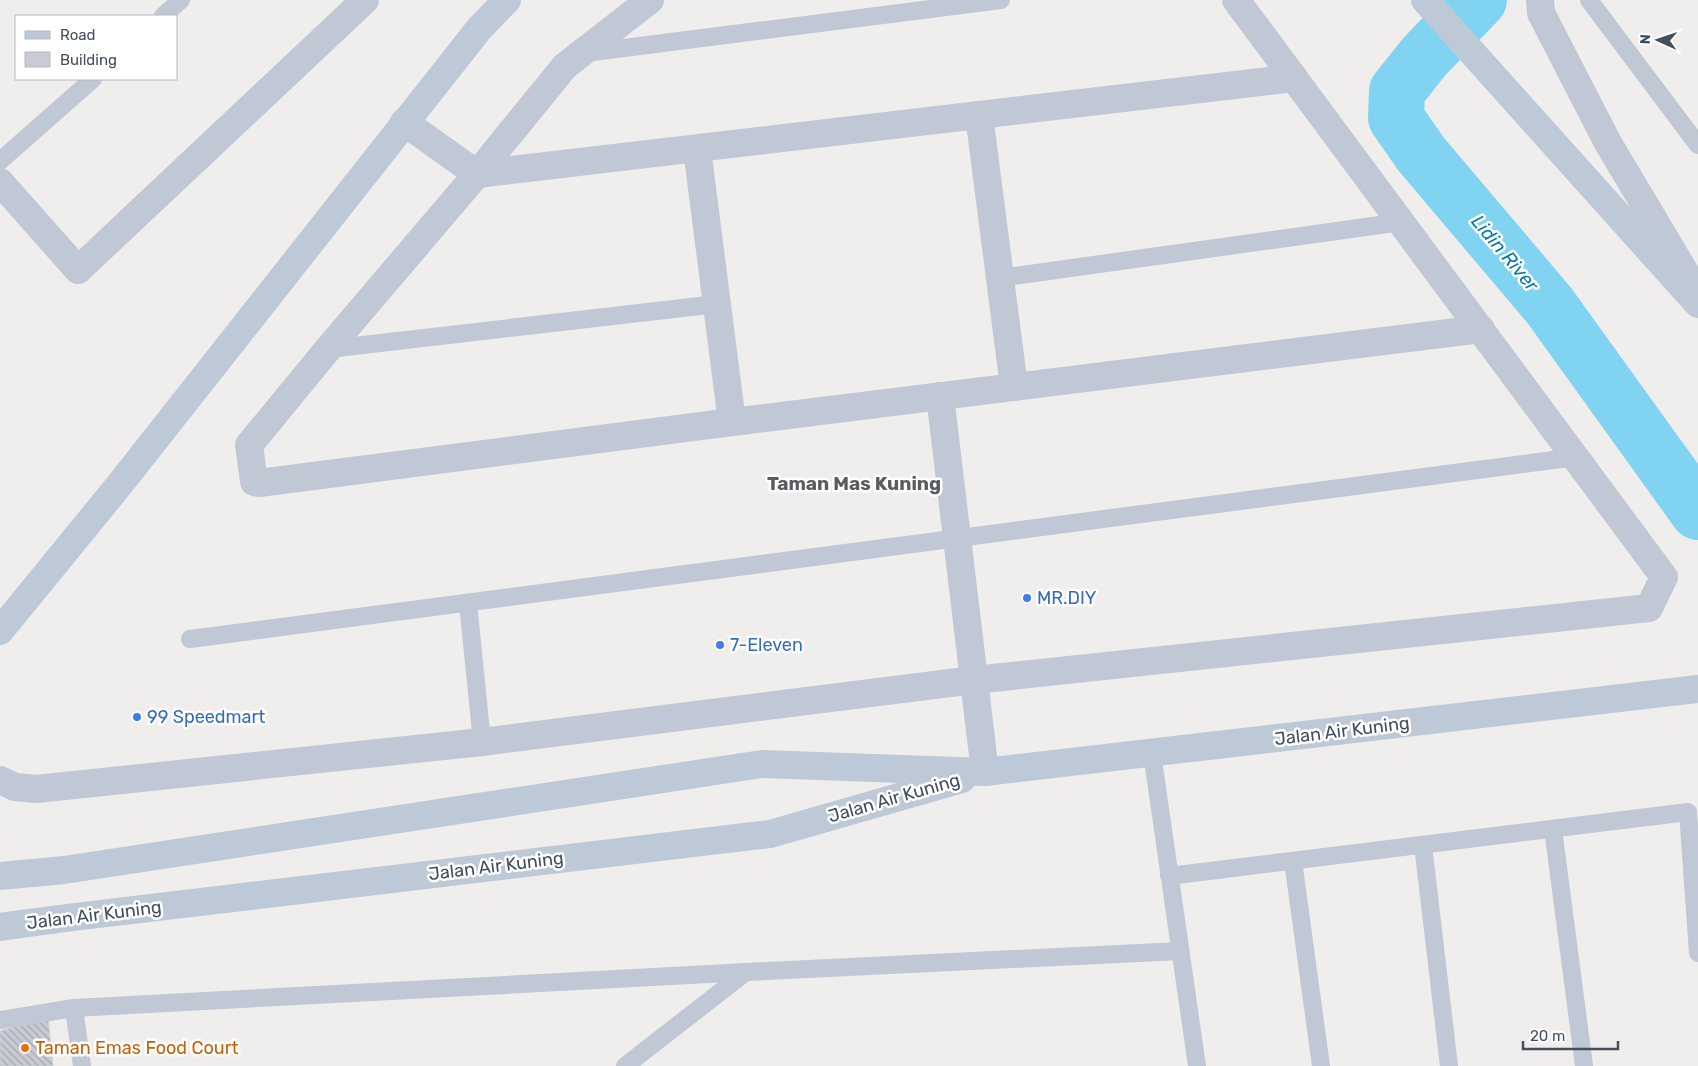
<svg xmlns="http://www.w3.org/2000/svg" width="1698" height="1066" font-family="Rubik,sans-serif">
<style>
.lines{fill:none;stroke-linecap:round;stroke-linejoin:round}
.river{stroke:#81d3f2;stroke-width:56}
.building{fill:url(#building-back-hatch);stroke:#d0d2d9}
.lane{stroke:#bfc8d4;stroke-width:18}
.street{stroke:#bfc8d4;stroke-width:28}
.secondary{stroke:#bec9d8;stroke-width:28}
.shop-dot{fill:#3f7fe0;stroke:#fff;stroke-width:2}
.food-dot{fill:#e8710a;stroke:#fff;stroke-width:2}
.labels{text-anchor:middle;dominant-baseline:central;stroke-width:5;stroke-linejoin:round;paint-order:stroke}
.shop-label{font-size:18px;fill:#366cbe;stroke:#fff;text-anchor:start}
.street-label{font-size:18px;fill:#444f5c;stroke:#fff}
.food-label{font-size:18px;fill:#c56008;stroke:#fff;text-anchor:start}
.water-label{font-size:19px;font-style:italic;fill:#037ba8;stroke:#fff}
.neighbourhood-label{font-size:19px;font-weight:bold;fill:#595d62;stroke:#fff}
</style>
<defs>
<pattern id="building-back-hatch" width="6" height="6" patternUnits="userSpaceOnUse" patternTransform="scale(1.25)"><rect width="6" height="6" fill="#c8cbd3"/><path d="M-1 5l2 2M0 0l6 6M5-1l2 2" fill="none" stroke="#a4a7ae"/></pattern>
</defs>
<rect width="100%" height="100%" fill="#f0eded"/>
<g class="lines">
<polyline class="river" points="1479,0 1424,57 1397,91 1396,118 1421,154 1549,305 1698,512"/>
</g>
<polygon class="building" points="48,1017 53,1066 0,1066 0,1031"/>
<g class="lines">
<g class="lane">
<polyline points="1589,0 1698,145"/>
<polyline points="163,16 181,0"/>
<polyline points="585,53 1001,0"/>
<polyline points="0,161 93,79"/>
<polyline points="1000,278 1401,222"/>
<polyline points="328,349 717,304"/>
<polyline points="468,603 482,742"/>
<polyline points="190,639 1576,457"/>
<polyline points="1152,753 1197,1066"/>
<polyline points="1553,829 1584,1066"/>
<polyline points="1423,845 1449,1066"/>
<polyline points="1293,861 1321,1066"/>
<polyline points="1169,876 1688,812 1698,953"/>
<polyline points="74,1008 82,1066"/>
<polyline points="0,1020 74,1008 746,972 1180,951"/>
<polyline points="625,1066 746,972"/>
</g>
<g class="street">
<polyline points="650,0 565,66 477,174 328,349 249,445 254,482 259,483 732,422 1481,329"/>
<polyline points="1540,0 1541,13 1608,143 1698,294"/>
<polyline points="979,115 1014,387"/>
<polyline points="404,122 477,174 1294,78"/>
<polyline points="697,149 732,422"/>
<polyline points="0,182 78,270 365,0"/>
<polyline points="940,396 985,772"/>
<polyline points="0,780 15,787 36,789 482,742 974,680 1649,608 1664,577 1236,0"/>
</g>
<g class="secondary">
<polyline points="1425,0 1698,304"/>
<polyline points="0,631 120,484 479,29 507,0"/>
<polyline points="0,876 64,870 762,764 985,772 1698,689"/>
<polyline points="0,927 74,917 770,834 962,779"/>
</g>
</g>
<g class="shop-dot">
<circle cx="1027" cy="598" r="5"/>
<circle cx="720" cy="645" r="5"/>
<circle cx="137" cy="717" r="5"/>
</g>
<circle class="food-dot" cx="25" cy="1048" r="5"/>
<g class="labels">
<g class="shop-label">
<text x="1037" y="598">MR.DIY</text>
<text x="730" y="645">7-Eleven</text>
<text x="147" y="717">99 Speedmart</text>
</g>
<g class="street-label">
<text transform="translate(1342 731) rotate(-7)">Jalan Air Kuning</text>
<text transform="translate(894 798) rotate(-16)">Jalan Air Kuning</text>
<text transform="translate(496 866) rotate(-7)">Jalan Air Kuning</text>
<text transform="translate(94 915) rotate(-7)">Jalan Air Kuning</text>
</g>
<g class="food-label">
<text x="35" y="1048">Taman Emas Food Court</text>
</g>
<g class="water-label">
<text transform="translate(1505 253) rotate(50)">Lidin River</text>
</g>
<g class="neighbourhood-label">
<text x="854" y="483">Taman Mas Kuning</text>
</g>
</g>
<rect x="15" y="15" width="162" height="65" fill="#ffffff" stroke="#b4b9be"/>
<rect x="25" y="31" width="25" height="8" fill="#bec9d8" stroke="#b4b9be"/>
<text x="60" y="40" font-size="15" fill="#444f5c">Road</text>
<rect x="25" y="52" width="25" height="15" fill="#c8cbd3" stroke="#b4b9be"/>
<text x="60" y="65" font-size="15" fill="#444f5c">Building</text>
<g transform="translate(1658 40) rotate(273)" stroke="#ffffff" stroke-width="4" paint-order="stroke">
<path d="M0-4L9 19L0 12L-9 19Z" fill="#444f5c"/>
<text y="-8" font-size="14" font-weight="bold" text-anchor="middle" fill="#444f5c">N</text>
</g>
<path d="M1523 1041v8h95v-8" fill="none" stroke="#444f5c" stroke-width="2.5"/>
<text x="1530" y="1041" font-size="15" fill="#444f5c" stroke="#ffffff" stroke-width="4" paint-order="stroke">20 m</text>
</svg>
